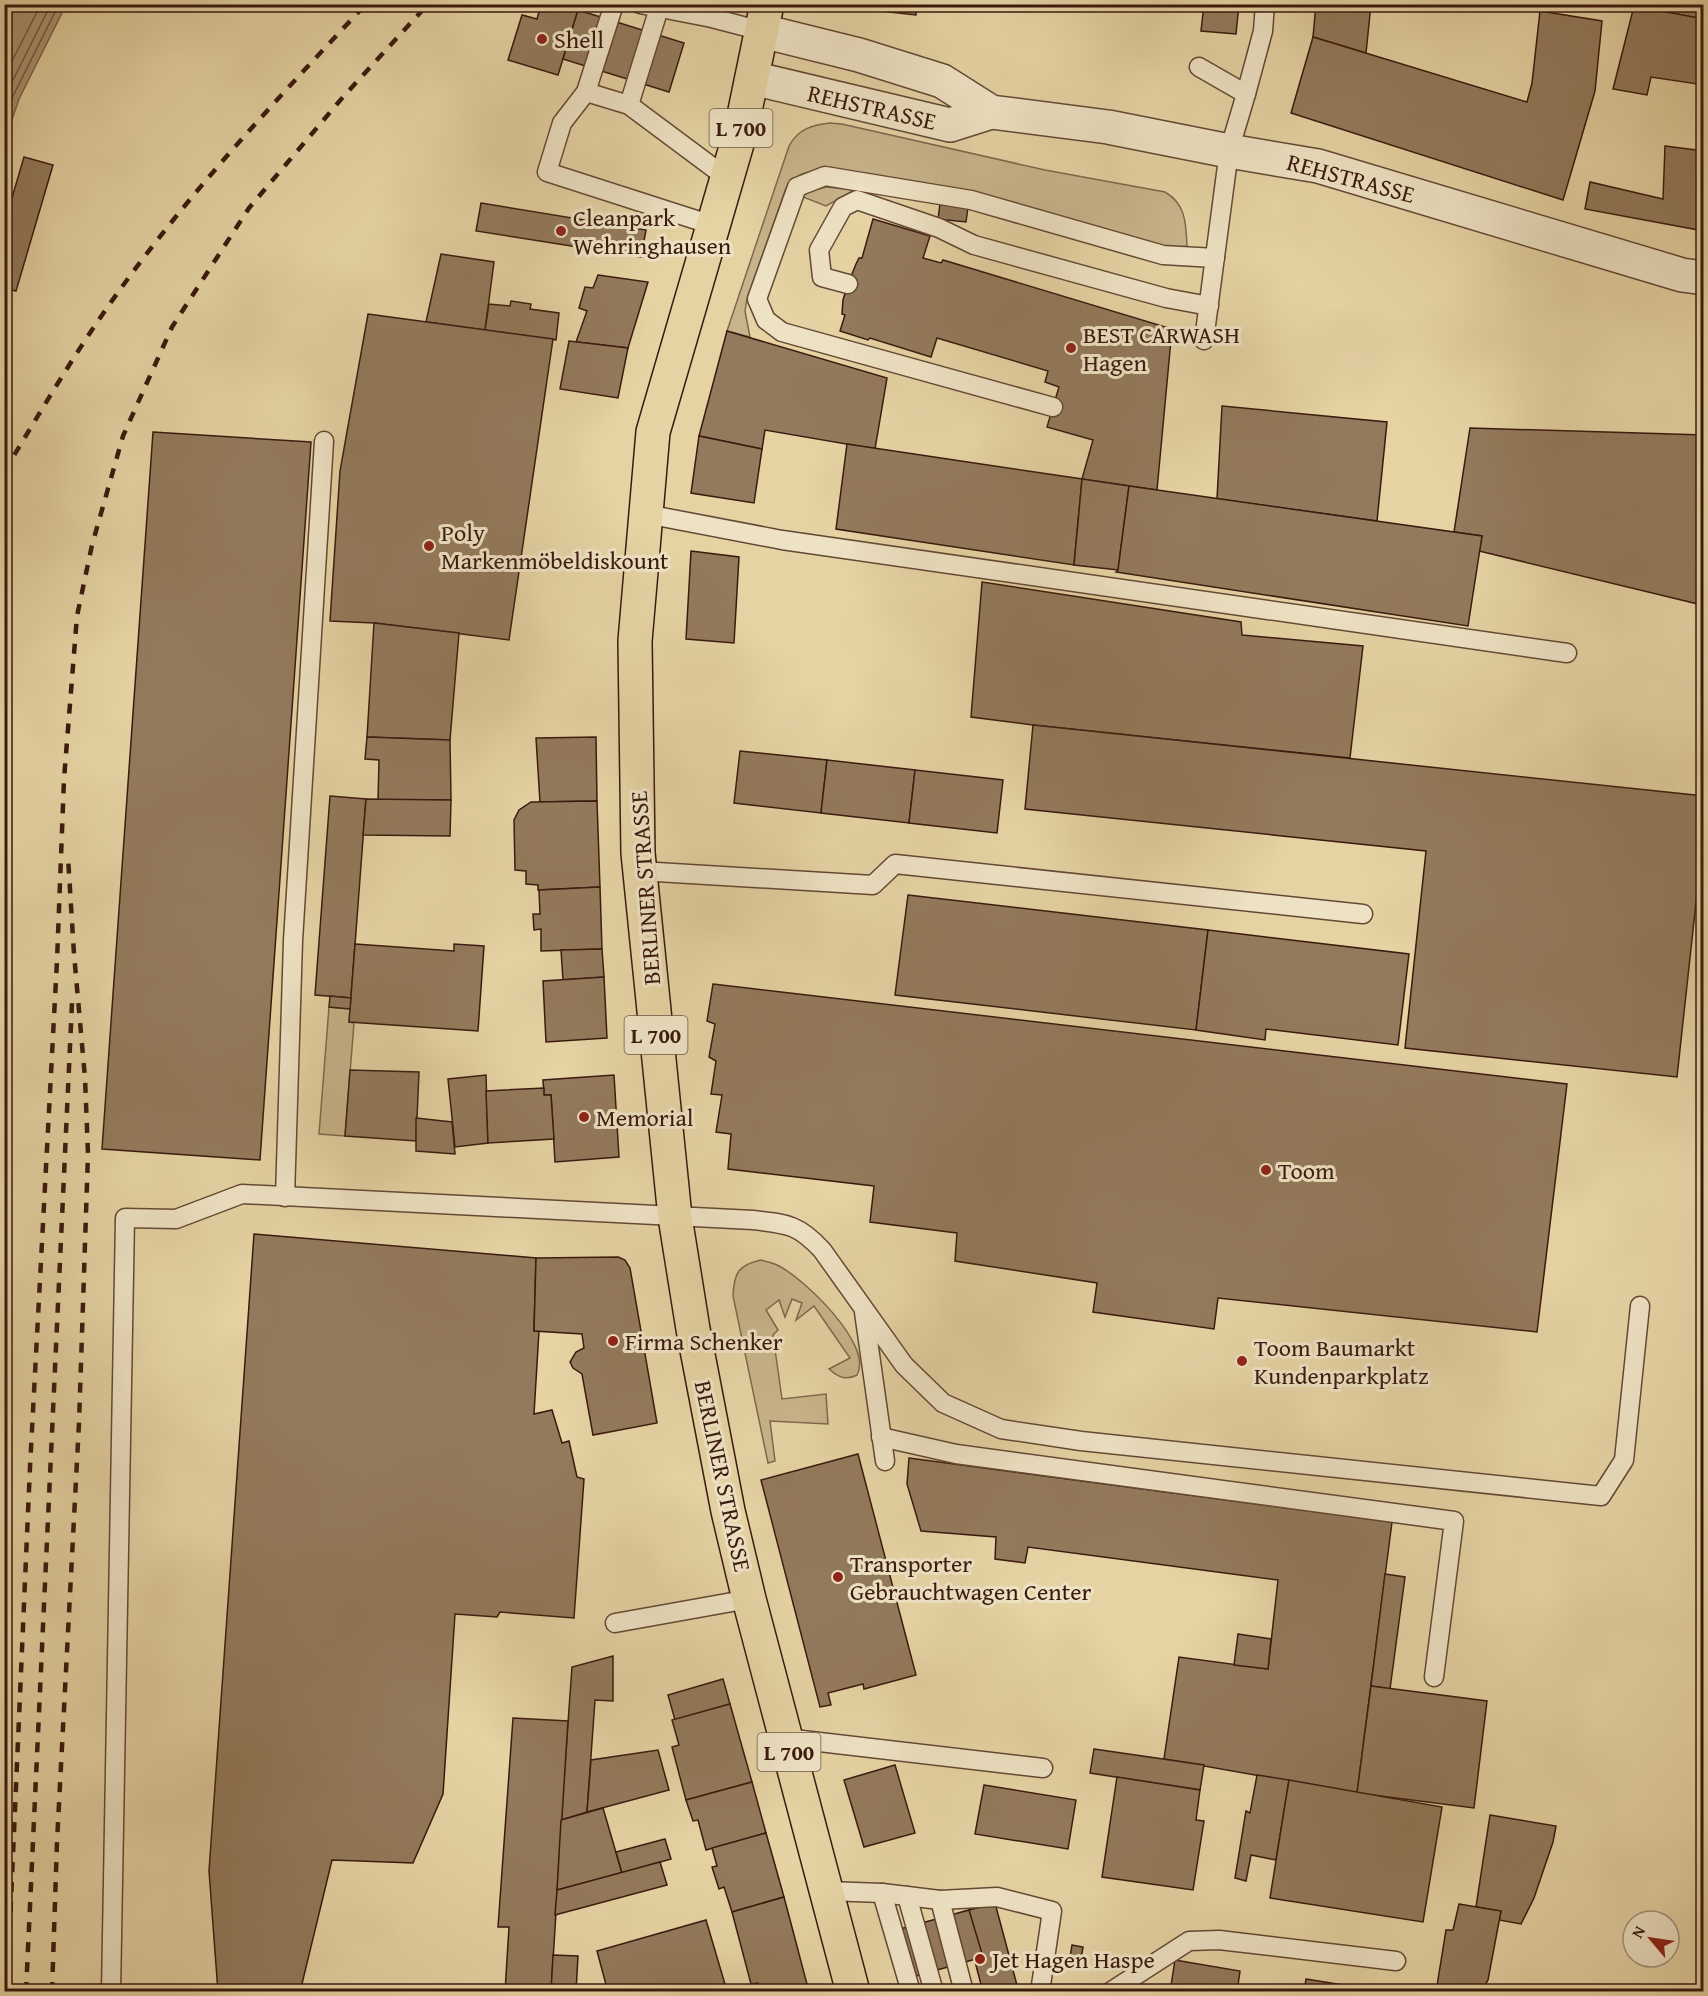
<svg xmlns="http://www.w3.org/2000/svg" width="1708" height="1996" font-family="'Gentium Book Plus',serif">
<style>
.green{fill:#c8b48a;stroke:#81674c;stroke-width:1.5}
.water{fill:#ab9471;stroke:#7e6349;stroke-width:1.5}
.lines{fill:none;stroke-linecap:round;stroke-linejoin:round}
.shore{stroke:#725740;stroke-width:1.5}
.building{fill:#937a5c;stroke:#3a1a0e;stroke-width:1.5}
.service-casing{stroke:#654834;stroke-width:21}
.tertiary-casing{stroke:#654834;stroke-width:36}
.primary-casing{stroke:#3a1a0e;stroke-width:36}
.service{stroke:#eee2c4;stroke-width:18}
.tertiary{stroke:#eee2c4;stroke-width:33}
.primary{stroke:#e5d3a4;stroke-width:33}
.rail{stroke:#3a1a0e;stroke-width:4.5;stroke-dasharray:10 10;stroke-linecap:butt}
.poi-dot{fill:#8f2418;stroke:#eee2c4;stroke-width:2}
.labels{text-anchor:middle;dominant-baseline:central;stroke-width:6;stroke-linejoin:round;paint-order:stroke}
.shield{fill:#eee2c4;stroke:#705645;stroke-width:1.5}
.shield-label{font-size:22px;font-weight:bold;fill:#3a1a0e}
.poi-label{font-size:24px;fill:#3a1a0e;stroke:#eee2c4;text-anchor:start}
.street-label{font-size:24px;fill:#3a1a0e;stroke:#eee2c4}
</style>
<rect width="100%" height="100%" fill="#e5d3a4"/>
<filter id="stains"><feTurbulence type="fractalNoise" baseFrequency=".00333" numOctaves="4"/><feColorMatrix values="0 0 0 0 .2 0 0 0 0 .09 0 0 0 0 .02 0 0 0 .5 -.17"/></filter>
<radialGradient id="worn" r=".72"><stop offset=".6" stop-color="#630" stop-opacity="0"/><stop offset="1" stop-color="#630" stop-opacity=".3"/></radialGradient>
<g class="green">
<path d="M830 123 842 124 1045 170 1165 192C1186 204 1186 224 1187 246L1177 249 817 171C803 172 794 176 786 188L747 299 745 311 750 337 727 331 789 146C798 129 812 125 830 123Z"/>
<polygon points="826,187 855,190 826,206 803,197 807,192"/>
<polygon points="329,1007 350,1009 349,1022 354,1023 345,1136 319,1134"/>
<path d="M761 1260C767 1262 774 1263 779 1266 804 1279 874 1345 857 1375 846 1381 838 1377 829 1369L850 1358 814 1306 796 1320 802 1303 792 1299 785 1317 779 1300 766 1310 778 1330 773 1335 782 1399 826 1394 828 1424 770 1421 775 1461 768 1463 733 1296C734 1273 738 1265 761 1260Z"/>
</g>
<polygon class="water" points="5,4 66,5 19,99 5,140"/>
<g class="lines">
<g class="shore">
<polyline points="4,77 41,4"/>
<polyline points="4,98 51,4"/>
<polyline points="4,122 13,96 59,4"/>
</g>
</g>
<g class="building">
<polygon points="541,4 580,4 558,75 508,60 522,15 537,19"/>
<polygon points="845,4 917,4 916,15 844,7"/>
<polygon points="1204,4 1239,4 1236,34 1201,31"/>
<polygon points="1316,4 1371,4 1366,53 1313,37"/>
<polygon points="1650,4 1704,4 1704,19 1649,9"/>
<polygon points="1634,6 1704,19 1704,85 1651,77 1647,95 1613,89"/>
<polygon points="578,10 684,43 669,92 563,59"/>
<polygon points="1540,11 1602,21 1595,91 1563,200 1291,113 1313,37 1527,102 1532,83"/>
<polygon points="1665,146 1704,151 1704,231 1585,209 1590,182 1663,199"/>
<polygon points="24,157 53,165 16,291 4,288 4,225"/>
<polygon points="481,203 646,230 641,257 476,231"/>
<polygon points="940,204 968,207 966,222 938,219"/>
<polygon points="873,219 930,236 923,258 941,263 943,260 1172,329 1157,490 1082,479 1093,440 1047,427 1059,387 1045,382 1048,371 937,338 931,357 870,338 868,340 840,331 845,315 842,314 843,300 848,284 856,264 859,258 862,258"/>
<polygon points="441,254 494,262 485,330 426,322"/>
<polygon points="598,275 648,282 628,348 576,342 587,311 579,308 585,287 593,288"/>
<polygon points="511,301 531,304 530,309 559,313 556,340 485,330 489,304 510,306"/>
<polygon points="368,314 553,339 509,640 374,623 330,621 340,471"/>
<polygon points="727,331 887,378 875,449 765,430 762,449 699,436"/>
<polygon points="569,341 628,348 618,398 560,389"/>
<polygon points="1222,406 1387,422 1377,521 1217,499"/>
<polygon points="1470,428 1704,435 1702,605 1479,551 1482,536 1454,532"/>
<polygon points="153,432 311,442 260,1160 102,1149"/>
<polygon points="699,436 762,449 754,503 691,493"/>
<polygon points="847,444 1082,479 1074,565 836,529"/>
<polygon points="1082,479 1129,486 1118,570 1074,565"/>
<polygon points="1129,486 1482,536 1468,626 1116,572 1118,570"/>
<polygon points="691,551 739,557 734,643 686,639"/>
<polygon points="982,582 1241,622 1242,635 1363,646 1350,758 1033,725 971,717"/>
<polygon points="374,623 459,633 450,740 367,737"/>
<polygon points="1033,725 1704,796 1704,829 1677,1077 1405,1048 1426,851 1025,809"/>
<polygon points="367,737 450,740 451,800 378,800 379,760 365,759"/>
<polygon points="596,737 597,801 540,802 536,738"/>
<polygon points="740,751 827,760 821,813 734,803"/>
<polygon points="827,760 915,770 909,823 821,813"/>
<polygon points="915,770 1003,780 997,833 909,823"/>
<polygon points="330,796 366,799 351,998 315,995"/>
<polygon points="366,799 451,800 450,836 363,835"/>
<polygon points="597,801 600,887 538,890 538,885 526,884 526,871 515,870 514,820 519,810 531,802"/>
<polygon points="600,887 602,949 541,951 541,929 534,930 533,914 540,914 539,890"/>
<polygon points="908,895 1208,930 1196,1030 895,995"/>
<polygon points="1208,930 1409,954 1398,1045 1266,1029 1265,1040 1196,1030"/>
<polygon points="355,944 454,951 454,944 484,946 478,1031 349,1022"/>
<polygon points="602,949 604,977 563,980 561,950"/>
<polygon points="604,977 607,1038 546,1042 543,981"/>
<polygon points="713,984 1567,1084 1537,1332 1218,1298 1214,1329 1093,1312 1097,1283 955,1261 957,1233 870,1222 874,1186 728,1169 731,1134 716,1132 722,1095 711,1094 716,1061 709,1057 715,1024 707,1021"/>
<polygon points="330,996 351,998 350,1009 329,1007"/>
<polygon points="350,1070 419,1072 416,1141 345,1136"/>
<polygon points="486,1075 488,1143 455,1147 448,1079"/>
<polygon points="614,1075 619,1157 555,1162 551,1095 544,1095 543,1080"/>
<polygon points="544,1088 544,1095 551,1095 554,1139 488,1143 486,1091"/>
<polygon points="416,1118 452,1122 455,1154 416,1151"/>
<polygon points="254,1234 536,1258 534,1331 539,1331 534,1414 552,1410 562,1443 569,1441 577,1477 584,1479 574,1618 500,1612 497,1617 455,1614 443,1794 413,1863 332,1860 300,1992 218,1992 209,1871"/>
<polygon points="618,1257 625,1260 630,1268 657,1423 593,1435 582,1374 573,1368 570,1362 576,1352 584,1348 582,1334 534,1331 536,1258"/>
<polygon points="858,1454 916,1675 864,1689 863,1684 828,1693 831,1705 820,1707 761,1480"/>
<polygon points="909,1458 1392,1522 1357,1793 1164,1759 1179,1657 1268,1669 1278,1580 1028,1547 1025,1563 995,1559 996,1537 921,1531 907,1484"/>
<polygon points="1385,1574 1405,1577 1390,1689 1371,1686"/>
<polygon points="1238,1634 1271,1639 1268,1669 1234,1665"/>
<polygon points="613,1656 613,1701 595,1700 587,1812 561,1820 572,1667"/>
<polygon points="723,1679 730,1704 675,1720 668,1695"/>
<polygon points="1371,1686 1487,1701 1474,1808 1357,1793"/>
<polygon points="730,1704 752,1782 686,1800 672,1747 679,1745 672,1720"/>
<polygon points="513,1718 568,1721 551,1992 505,1992 509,1927 498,1927"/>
<polygon points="1094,1749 1204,1765 1200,1790 1090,1773"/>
<polygon points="658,1750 669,1790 587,1812 591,1760"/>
<polygon points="895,1765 915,1833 864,1847 844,1780"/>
<polygon points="1257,1775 1289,1780 1276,1860 1251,1855 1246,1881 1235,1878 1246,1811 1250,1813"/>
<polygon points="1117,1777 1200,1790 1196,1820 1204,1821 1193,1890 1102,1877"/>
<polygon points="1289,1780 1442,1807 1423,1922 1270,1898"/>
<polygon points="752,1782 766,1833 706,1850 698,1820 693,1821 686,1800"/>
<polygon points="984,1785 1076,1800 1068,1849 975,1834"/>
<polygon points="603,1808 622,1873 557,1890 561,1820"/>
<polygon points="1490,1815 1556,1826 1553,1842 1534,1898 1521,1924 1499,1920 1501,1911 1476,1907"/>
<polygon points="766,1833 784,1897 732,1912 724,1887 719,1889 712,1867 717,1866 712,1848"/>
<polygon points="665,1839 671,1859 622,1873 616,1852"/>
<polygon points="660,1862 667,1885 555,1915 557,1890"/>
<polygon points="784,1897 808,1988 790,1992 759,1992 758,1983 751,1984 732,1912"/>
<polygon points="995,1903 1018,1989 1009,1992 983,1992 962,1912"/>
<polygon points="1459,1904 1501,1911 1488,1980 1481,1992 1436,1992 1446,1930 1453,1930"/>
<polygon points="969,1910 983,1957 902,1980 889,1932"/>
<polygon points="706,1920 727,1991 608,1992 597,1951"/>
<polygon points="1072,1945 1083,1947 1081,1959 1070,1957"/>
<polygon points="553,1955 578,1956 576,1992 551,1992"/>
<polygon points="1175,1960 1240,1971 1237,1992 1170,1992"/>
<polygon points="1306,1979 1387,1992 1304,1992"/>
</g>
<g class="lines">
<g class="service-casing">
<g id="service">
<polyline points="614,4 586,92 562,123 547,172 712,225"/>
<polyline points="640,4 712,18 762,31"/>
<polyline points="1199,67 1246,94 1229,151 1204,340"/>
<polyline points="586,92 629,105 727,178"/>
<polyline points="1246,94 1263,31 1265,4"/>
<polyline points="629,105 659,8"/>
<polyline points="848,284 822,277 819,250 843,207 857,200 939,228 974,245 1166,298 1209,306"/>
<polyline points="1053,407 782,332 766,320 757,299 797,187 825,176 971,200 1163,255 1215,258"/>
<polyline points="646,514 782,540 1567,653"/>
<polyline points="640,871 873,885 895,864 1363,914"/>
<polyline points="285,1197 293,941 324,441"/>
<polyline points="864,1312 885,1461"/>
<polyline points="881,1437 956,1454 1454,1521 1434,1677"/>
<polyline points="615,1623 749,1599"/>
<polyline points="785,1738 1043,1768"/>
<polyline points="827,1891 882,1893 940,1900 997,1897 1052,1911 1040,1992"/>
<polyline points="882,1893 911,1992"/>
<polyline points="907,1896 934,1992"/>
<polyline points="940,1900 964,1992"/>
<path d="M111 1992 125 1218 176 1219 242 1194 753 1220C787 1224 798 1224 822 1250L904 1365 943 1403 1001 1429 1081 1441 1601 1496 1624 1460 1640 1306"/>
<polyline points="1110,1992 1189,1941 1219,1940 1396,1961"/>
</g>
</g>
<g class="tertiary-casing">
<g id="tertiary">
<polyline points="762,31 859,55 942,81 991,112 1108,127 1229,151 1318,166 1682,275 1704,278"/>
<polyline points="752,78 950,125 991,112"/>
</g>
</g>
<g class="primary-casing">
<polyline id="primary" points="767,4 741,130 653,432 635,641 638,853 675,1217 693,1329 728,1511 749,1599 853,1992"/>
</g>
<use href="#service" class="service"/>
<use href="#tertiary" class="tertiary"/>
<use href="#primary" class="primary"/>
<g class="rail">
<path d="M4 472C41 411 77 349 119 291 193 188 280 96 366 4"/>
<polyline points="7,1992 30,1467 57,961 64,779 77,616 92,545 123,436 172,327 249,208 343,97 428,4"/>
<polyline points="26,1992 72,1003"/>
<polyline points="52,1992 57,1842 79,1423 88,1154 85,1078 74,954 68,857"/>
</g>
</g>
<g class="poi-dot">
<circle cx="542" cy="39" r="6"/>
<circle cx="561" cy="231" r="6"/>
<circle cx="1071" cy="348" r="6"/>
<circle cx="429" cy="546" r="6"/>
<circle cx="584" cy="1117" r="6"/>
<circle cx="1266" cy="1170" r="6"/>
<circle cx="613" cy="1341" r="6"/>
<circle cx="1242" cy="1361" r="6"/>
<circle cx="838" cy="1577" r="6"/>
<circle cx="980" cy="1959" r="6"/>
</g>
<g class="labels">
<g class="shield">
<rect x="709.5" y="109" width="63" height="38" rx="4.5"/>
<rect x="624.5" y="1016" width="63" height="38" rx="4.5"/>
<rect x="757.5" y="1733" width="63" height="38" rx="4.5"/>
</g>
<g class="shield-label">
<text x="741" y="128">L 700</text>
<text x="656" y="1035">L 700</text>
<text x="789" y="1752">L 700</text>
</g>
<g class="poi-label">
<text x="554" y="39">Shell</text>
<text x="573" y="217">Cleanpark<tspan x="573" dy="28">Wehringhausen</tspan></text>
<text x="1083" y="334">BEST CARWASH<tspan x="1083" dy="28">Hagen</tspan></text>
<text x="441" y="532">Poly<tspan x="441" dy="28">Markenmöbeldiskount</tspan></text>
<text x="596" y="1117">Memorial</text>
<text x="1278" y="1170">Toom</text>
<text x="625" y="1341">Firma Schenker</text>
<text x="1254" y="1347">Toom Baumarkt<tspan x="1254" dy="28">Kundenparkplatz</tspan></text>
<text x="850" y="1563">Transporter<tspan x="850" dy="28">Gebrauchtwagen Center</tspan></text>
<text x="992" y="1959">Jet Hagen Haspe</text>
</g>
<g class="street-label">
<text transform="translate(872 107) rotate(13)">REHSTRASSE</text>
<text transform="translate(1351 178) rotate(15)">REHSTRASSE</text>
<text transform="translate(645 888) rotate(-94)">BERLINER STRASSE</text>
<text transform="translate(723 1476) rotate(78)">BERLINER STRASSE</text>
</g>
</g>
<rect width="1708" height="1996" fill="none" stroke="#e5d3a4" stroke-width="24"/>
<rect x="6" y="6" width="1696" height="1984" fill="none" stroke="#3a1a0e" stroke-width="3"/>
<rect x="12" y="12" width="1684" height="1972" fill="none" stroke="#3a1a0e" stroke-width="1.5"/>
<g transform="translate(1651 1939) rotate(299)"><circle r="28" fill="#eee2c4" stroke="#a6927b" stroke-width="1.5"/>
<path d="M0-4.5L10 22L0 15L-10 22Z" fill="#8f2418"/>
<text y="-9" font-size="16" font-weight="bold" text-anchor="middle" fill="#3a1a0e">N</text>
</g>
<rect width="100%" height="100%" filter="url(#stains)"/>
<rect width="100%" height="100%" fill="url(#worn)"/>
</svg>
